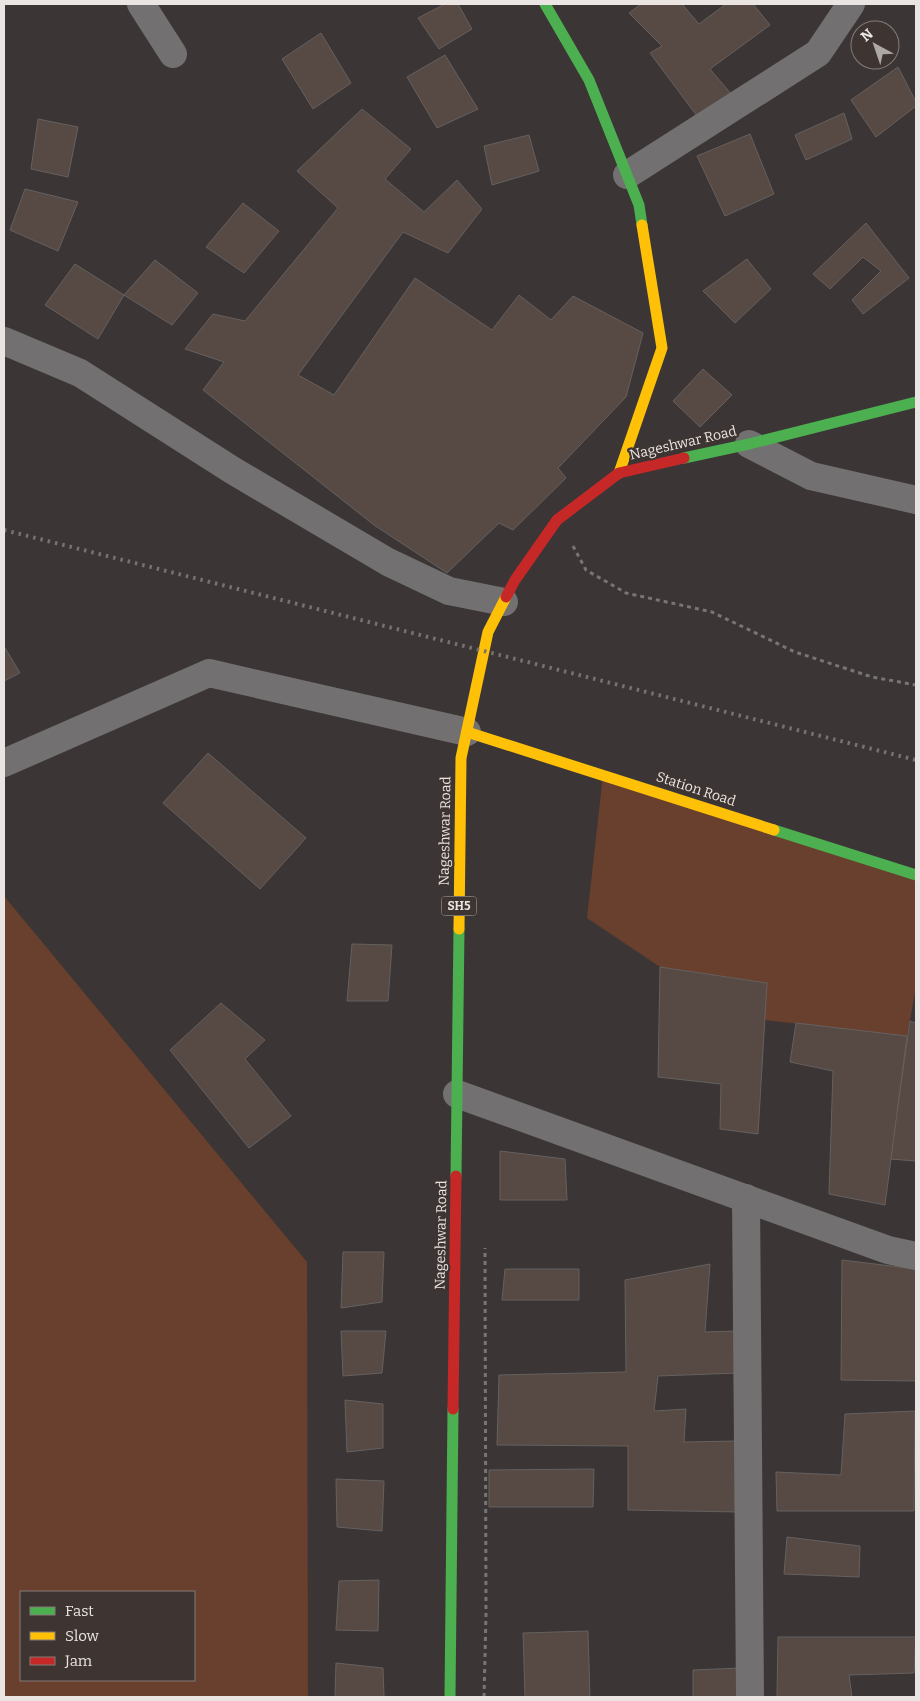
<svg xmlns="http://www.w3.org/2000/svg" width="920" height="1701" font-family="Bitter,serif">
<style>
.green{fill:#693f2d;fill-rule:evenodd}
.building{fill:#574943;stroke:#656160}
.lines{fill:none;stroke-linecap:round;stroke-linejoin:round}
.path{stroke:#777575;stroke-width:3;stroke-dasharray:4 4;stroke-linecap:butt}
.street{stroke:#727070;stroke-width:28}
.fast{stroke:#4caf50;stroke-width:11}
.slow{stroke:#ffc107;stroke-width:11}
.jam{stroke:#c62828;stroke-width:11}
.rail{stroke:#767271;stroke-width:4;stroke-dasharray:2.5 5;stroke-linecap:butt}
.labels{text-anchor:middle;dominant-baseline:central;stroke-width:4.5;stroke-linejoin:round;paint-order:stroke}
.shield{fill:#3e3532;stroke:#b6b0ad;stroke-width:1}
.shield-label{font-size:12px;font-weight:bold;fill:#eae5e2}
.street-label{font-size:14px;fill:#eae5e2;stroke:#3e3532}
</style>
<rect width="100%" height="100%" fill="#3b3635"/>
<g class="green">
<polygon points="603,775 916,875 916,987 907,1036 764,1020 767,983 660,967 587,918"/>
<path d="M4 896 307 1262 308 1697H4ZM21 1592H194V1680H21Z"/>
</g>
<g class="building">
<polygon points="445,4 458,4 472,29 439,49 418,18"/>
<polygon points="641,4 682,4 699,24 726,4 753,4 770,25 710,69 732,95 697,116 650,53 662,46 629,13"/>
<polygon points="321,33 351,83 313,109 282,59"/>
<polygon points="445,55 478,109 437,128 407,77"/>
<polygon points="898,67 916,102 916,106 876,137 851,100"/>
<polygon points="362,109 411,149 385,179 424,212 457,180 482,209 448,253 403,232 298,375 334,395 415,278 492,330 519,295 551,320 573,296 643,333 626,397 558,468 566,478 513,530 499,523 447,573 374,525 203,390 224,362 185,349 213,314 245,321 338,208 297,171"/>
<polygon points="844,113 852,139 806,160 795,135"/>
<polygon points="38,119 78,127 68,177 31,169"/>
<polygon points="750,134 774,194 725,216 697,156"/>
<polygon points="529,135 539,171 492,185 484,146"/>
<polygon points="25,189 78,202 58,251 10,230"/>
<polygon points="243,203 279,231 244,273 206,247"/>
<polygon points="866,223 909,278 863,314 852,300 881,271 863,257 830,289 813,274"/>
<polygon points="747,259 771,289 735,323 703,291"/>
<polygon points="155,260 198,293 172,325 124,295"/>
<polygon points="75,264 124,295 98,339 45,305"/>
<polygon points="703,369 732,395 700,427 673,401"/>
<polygon points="4,646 20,673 4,681"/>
<polygon points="208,753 306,838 260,889 163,803"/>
<polygon points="352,944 392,945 388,1001 347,1001"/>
<polygon points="660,967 767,983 758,1134 720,1129 721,1084 658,1077"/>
<polygon points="221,1003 265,1040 245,1059 291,1116 249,1148 170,1050"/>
<polygon points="910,1021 916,1023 916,1161 890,1159"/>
<polygon points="796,1023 907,1036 885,1205 829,1194 833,1071 790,1062"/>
<polygon points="500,1151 565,1159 567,1200 500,1200"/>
<polygon points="343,1252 384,1252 382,1302 341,1308"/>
<polygon points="842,1260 916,1269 916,1381 841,1380"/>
<polygon points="710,1264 705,1332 736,1331 739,1373 658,1376 654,1411 686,1409 684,1442 738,1441 739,1512 628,1510 628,1446 497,1445 499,1375 626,1372 625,1280"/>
<polygon points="505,1269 579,1269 579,1300 502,1300"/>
<polygon points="341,1331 386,1331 382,1373 343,1376"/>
<polygon points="345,1400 383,1404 383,1448 347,1452"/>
<polygon points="915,1411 914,1511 777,1511 776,1472 841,1475 845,1414"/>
<polygon points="594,1469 593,1507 489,1507 489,1470"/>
<polygon points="336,1479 384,1481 382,1531 337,1527"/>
<polygon points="787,1537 860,1546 859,1577 784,1574"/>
<polygon points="379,1580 378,1631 336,1630 339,1581"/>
<polygon points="588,1631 590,1697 525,1697 523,1633"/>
<polygon points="778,1637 916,1637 914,1673 849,1675 852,1697 777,1697"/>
<polygon points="336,1663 383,1668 384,1697 335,1697"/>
<polygon points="740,1668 739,1697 693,1697 693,1670"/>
</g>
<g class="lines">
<g class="path">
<polyline points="573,546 586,570 626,593 712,612 795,652 872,677 916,685"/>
<polyline points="484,1697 486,1615 485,1248"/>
</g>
<g class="street">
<polyline points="141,4 173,54"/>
<polyline points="627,175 818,53 851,4"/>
<polyline points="4,341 80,373 232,470 388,562 449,591 504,602"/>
<polyline points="749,444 811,476 916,500"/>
<polyline points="4,763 209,673 467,732"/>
<polyline points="457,1094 888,1250 916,1256"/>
<polyline points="746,1198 750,1697"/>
</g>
<g class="fast">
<polyline points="545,4 589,80 639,205 642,225"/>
<polyline points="684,458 749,444 916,402"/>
<polyline points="774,830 916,875"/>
<polyline points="456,1176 459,929"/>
<polyline points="450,1697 453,1409"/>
</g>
<g class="slow">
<polyline points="619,473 662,348 642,225"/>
<polyline points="467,732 774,830"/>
<polyline points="459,929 461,758 488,632 506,597"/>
</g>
<g class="jam">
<polyline points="506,597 515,580 557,520 619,473 684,458"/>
<polyline points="453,1409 456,1176"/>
</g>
<polyline class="rail" points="4,530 916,760"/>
</g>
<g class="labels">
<rect class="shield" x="441.5" y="896.5" width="35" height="19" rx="4"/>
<g class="shield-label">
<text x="459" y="906">SH5</text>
</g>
<g class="street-label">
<text transform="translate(683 443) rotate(-13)">Nageshwar Road</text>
<text transform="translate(696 789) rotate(18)">Station Road</text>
<text transform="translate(445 831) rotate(-89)">Nageshwar Road</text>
<text transform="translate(441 1235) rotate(-89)">Nageshwar Road</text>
</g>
</g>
<rect width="920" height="1701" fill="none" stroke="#eae5e2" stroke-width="10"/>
<rect x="20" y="1591" width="175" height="90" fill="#3e3532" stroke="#837b78"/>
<rect x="30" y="1607" width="25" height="8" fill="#4caf50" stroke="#837b78"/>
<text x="65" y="1616" font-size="15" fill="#eae5e2">Fast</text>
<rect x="30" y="1632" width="25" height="8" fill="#ffc107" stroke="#837b78"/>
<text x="65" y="1641" font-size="15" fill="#eae5e2">Slow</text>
<rect x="30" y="1657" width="25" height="8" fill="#c62828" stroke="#837b78"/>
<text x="65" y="1666" font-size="15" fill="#eae5e2">Jam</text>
<g transform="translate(875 45) rotate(320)"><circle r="24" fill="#3e3532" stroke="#837b78"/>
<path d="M0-4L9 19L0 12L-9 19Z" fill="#ada8a5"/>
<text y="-8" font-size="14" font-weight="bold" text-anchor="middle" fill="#eae5e2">N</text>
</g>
</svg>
